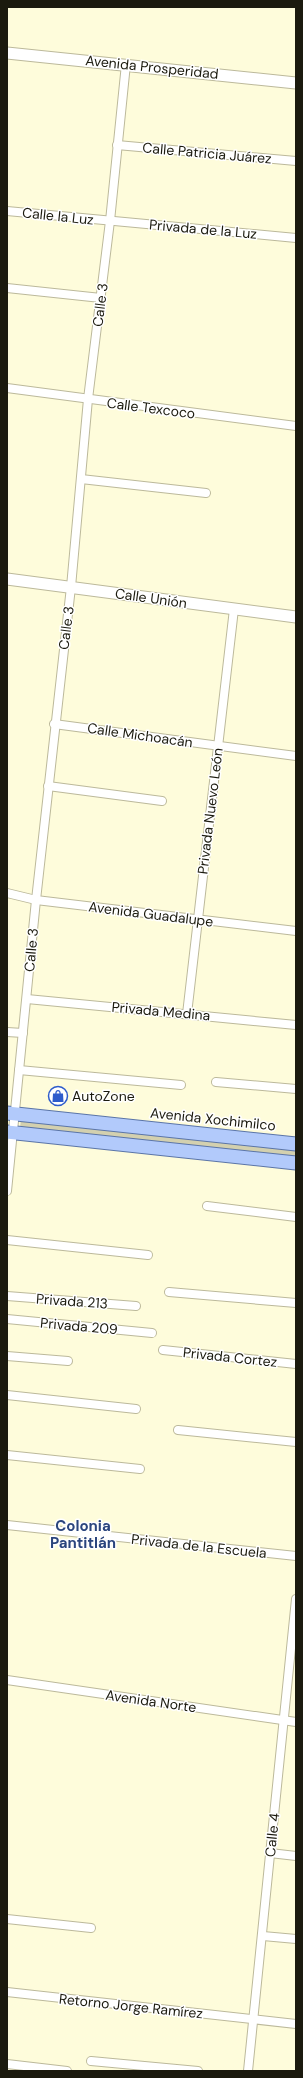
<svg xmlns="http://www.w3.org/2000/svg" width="303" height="2078" font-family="'DM Sans',sans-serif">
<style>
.green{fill:#d3d0af}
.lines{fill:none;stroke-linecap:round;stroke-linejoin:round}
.street-casing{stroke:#bcb99b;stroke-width:10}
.secondary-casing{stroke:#bcb99b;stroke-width:13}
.primary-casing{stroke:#5b75a7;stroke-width:15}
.street{stroke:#fff;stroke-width:8}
.secondary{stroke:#fff;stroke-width:11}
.primary{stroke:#b2cafb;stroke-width:13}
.labels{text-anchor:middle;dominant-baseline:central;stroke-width:3;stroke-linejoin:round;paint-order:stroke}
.street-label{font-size:14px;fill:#1b1a0e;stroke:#fff}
.poi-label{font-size:14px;fill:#1b1a0e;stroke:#fff;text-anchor:start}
.neighbourhood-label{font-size:15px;font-weight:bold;fill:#2b457d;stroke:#fff}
</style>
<rect width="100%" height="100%" fill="#fefcdb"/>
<polygon class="green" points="21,1117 296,1145 296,1156 20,1129"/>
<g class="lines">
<g class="street-casing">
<g id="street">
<polyline points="117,145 296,161"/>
<polyline points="7,211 296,238"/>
<polyline points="7,288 101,298"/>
<polyline points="7,388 296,426"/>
<polyline points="81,479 206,493"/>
<polyline points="54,724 296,756"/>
<polyline points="48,786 162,801"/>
<polyline points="7,893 36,900 296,931"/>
<polyline points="27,999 296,1025"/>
<polyline points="187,1014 234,609"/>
<polyline points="7,1032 23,1033"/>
<polyline points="19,1070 181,1085"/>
<polyline points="216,1082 296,1089"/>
<polyline points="7,1191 36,900 71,587 88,399 110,221 126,64"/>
<polyline points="207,1206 296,1217"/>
<polyline points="7,1240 148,1255"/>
<polyline points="169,1292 296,1303"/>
<polyline points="7,1296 136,1306"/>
<polyline points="7,1319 152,1333"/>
<polyline points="163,1350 296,1364"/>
<polyline points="7,1356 68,1361"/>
<polyline points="7,1395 136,1409"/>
<polyline points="178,1430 296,1442"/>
<polyline points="7,1455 140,1469"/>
<polyline points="7,1525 296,1556"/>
<polyline points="7,1680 296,1722"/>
<polyline points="270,1853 296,1856"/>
<polyline points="7,1919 91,1928"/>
<polyline points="263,1936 296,1939"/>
<polyline points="7,1992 296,2024"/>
<polyline points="91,2061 198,2071"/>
<polyline points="7,2064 67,2071"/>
<polyline points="248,2071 296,1599"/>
</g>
</g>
<g class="secondary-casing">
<g id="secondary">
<polyline points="7,53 296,83"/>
<polyline points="7,579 296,617"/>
</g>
</g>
<g class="primary-casing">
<g id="primary">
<polyline points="7,1113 296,1144"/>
<polyline points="7,1132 296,1163"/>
</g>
</g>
<use href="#street" class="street"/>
<use href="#secondary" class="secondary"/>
<use href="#primary" class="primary"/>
</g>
<defs>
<g id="shop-ring" transform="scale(1)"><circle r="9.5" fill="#fff" stroke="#2e5ccb" stroke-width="1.5"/><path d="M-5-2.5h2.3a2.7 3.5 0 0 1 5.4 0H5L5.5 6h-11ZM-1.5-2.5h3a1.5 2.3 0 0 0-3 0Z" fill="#2e5ccb"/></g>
</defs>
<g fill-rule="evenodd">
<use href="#shop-ring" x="58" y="1096"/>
</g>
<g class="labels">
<g class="street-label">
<text transform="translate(152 67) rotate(6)">Avenida Prosperidad</text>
<text transform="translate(207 153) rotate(5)">Calle Patricia Juárez</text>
<text transform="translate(58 216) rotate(6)">Calle la Luz</text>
<text transform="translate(203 229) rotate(5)">Privada de la Luz</text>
<text transform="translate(100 305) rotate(-83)">Calle 3</text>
<text transform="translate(151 408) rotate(7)">Calle Texcoco</text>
<text transform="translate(151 598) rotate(8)">Calle Unión</text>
<text transform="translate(66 628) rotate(-83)">Calle 3</text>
<text transform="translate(140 735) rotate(8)">Calle Michoacán</text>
<text transform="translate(210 811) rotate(-83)">Privada Nuevo León</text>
<text transform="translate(151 914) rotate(7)">Avenida Guadalupe</text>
<text transform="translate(31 950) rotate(-85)">Calle 3</text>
<text transform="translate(161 1011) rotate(5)">Privada Medina</text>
<text transform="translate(213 1119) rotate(6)">Avenida Xochimilco</text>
<text transform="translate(72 1301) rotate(4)">Privada 213</text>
<text transform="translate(79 1326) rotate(5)">Privada 209</text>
<text transform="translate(230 1357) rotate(6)">Privada Cortez</text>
<text transform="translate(199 1546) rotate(6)">Privada de la Escuela</text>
<text transform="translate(151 1701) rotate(8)">Avenida Norte</text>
<text transform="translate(272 1835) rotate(-84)">Calle 4</text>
<text transform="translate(131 2006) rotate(6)">Retorno Jorge Ramírez</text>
</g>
<g class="poi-label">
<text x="72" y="1096">AutoZone</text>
</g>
<g class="neighbourhood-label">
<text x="83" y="1526">Colonia<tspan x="83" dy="17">Pantitlán</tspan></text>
</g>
</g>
<rect width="303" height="2078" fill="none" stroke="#1b1a0e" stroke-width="16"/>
</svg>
